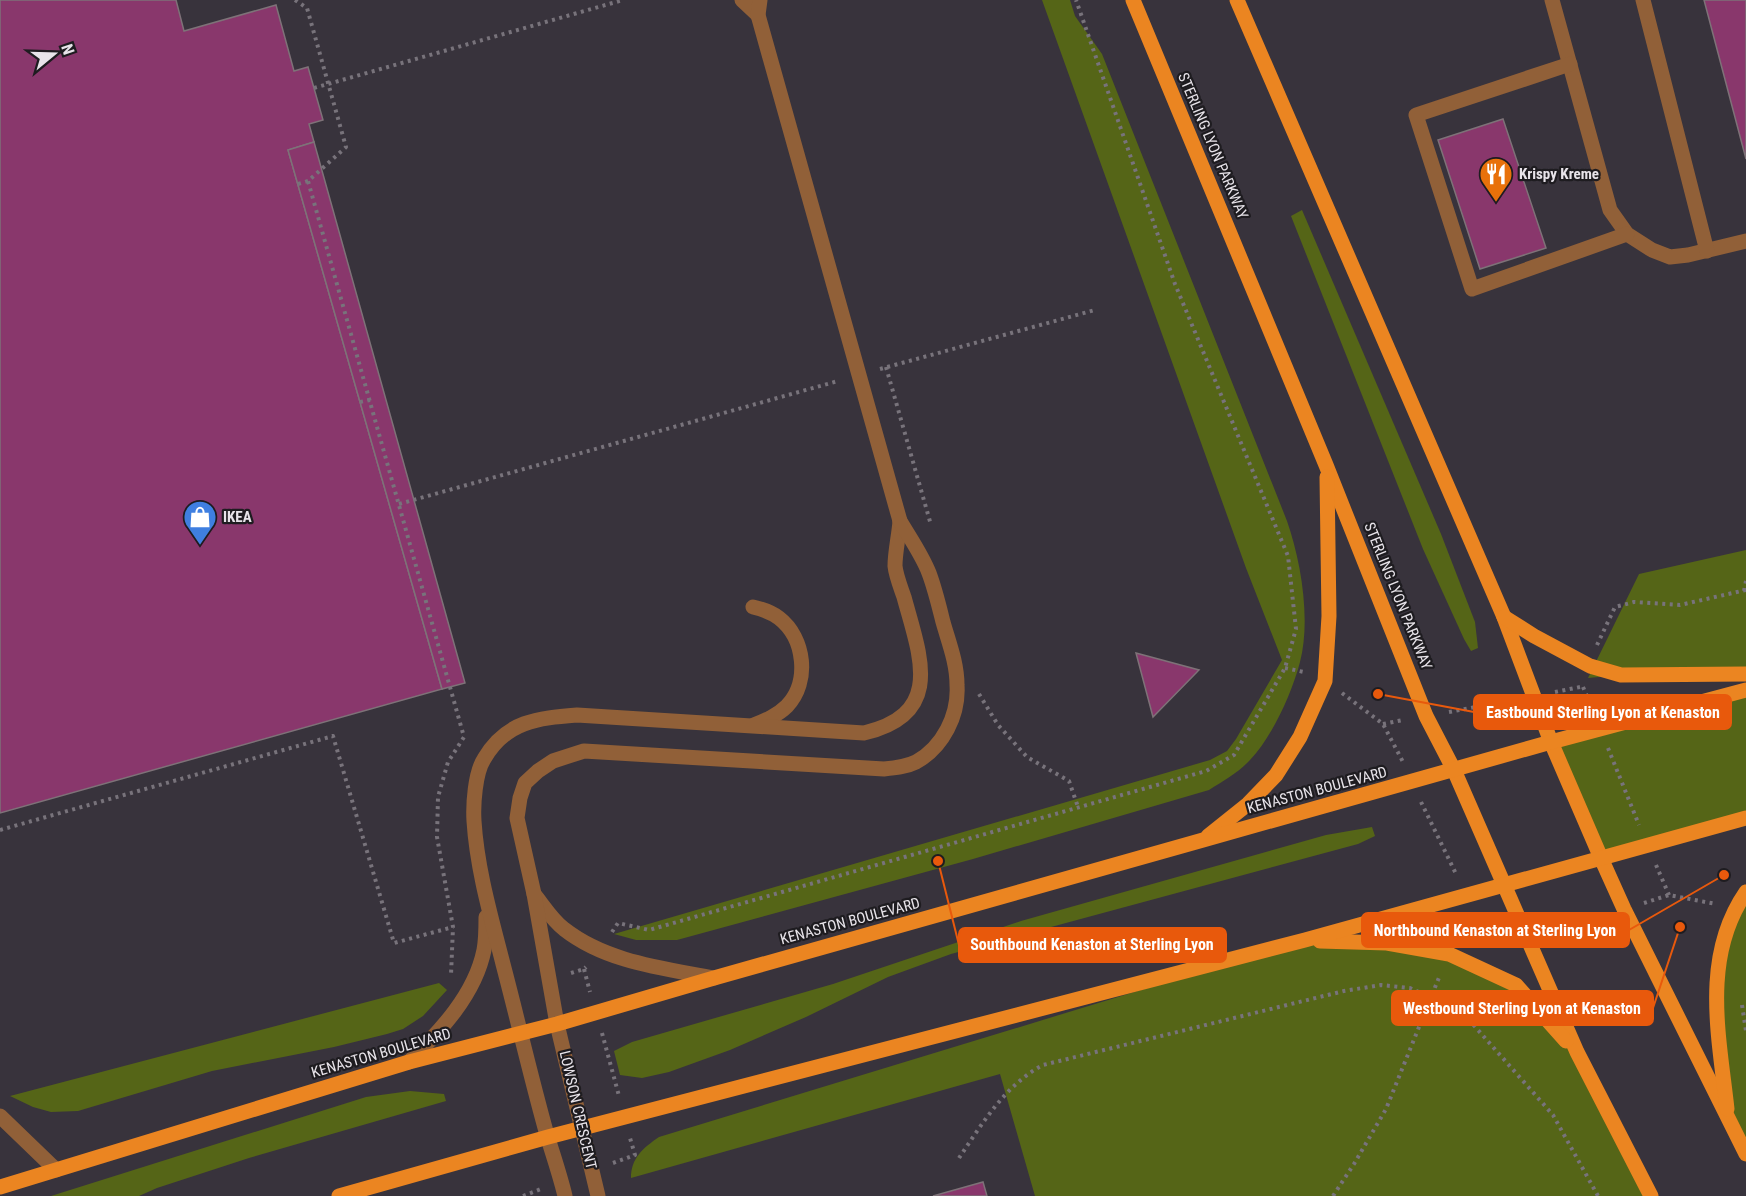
<svg xmlns="http://www.w3.org/2000/svg" width="1746" height="1196" font-family="'Roboto Condensed',sans-serif">
<style>
.green{fill:#556517}
.building{fill:#89376c;stroke:#7e7278;stroke-width:1.5}
.lines{fill:none;stroke-linecap:round;stroke-linejoin:round}
.path{stroke:#78737b;stroke-width:4;stroke-dasharray:3 4.5;stroke-linecap:butt}
.minor{stroke:#916038;stroke-width:15}
.major{stroke:#eb8521;stroke-width:15}
.labels{text-anchor:middle;dominant-baseline:central;stroke-width:4.5;stroke-linejoin:round;paint-order:stroke}
.street-label{font-size:15px;fill:#e8e4ea;stroke:#1e1c20}
.poi-label{font-size:15px;font-weight:bold;fill:#e8e4ea;stroke:#1e1c20;text-anchor:start}
.leader{fill:none;stroke:#e8590c;stroke-width:2}
.callout-dot{fill:#e8590c;stroke:#1e1c20;stroke-width:2}
.callout{fill:#e8590c;stroke:#e8590c;stroke-width:2}
.callout-label{font-size:16px;text-anchor:middle;font-weight:bold;fill:#fff}
</style>
<rect width="100%" height="100%" fill="#38333c"/>
<g class="green">
<path d="M1042 0H1070L1075 16 1102 54 1287 521C1301 561 1311 620 1300 662 1292 693 1272 737 1250 760 1238 773 1223 781 1209 790L973 859 677 940H636L614 934 1210 760 1227 751 1236 739 1282 660 1246 568Z"/>
<polygon points="1302,210 1441,534 1475,622 1478,648 1471,651 1464,639 1423,549 1291,216"/>
<polygon points="1746,550 1746,674 1621,675 1588,678 1639,574"/>
<polygon points="1746,690 1746,818 1601,858 1551,742"/>
<polygon points="1372,827 1375,836 1358,844 951,954 888,977 806,1017 730,1050 669,1072 642,1078 620,1075 614,1051 632,1042 833,984 1021,921 1326,835"/>
<polygon points="1746,899 1746,1154 1728,1121 1718,961"/>
<path d="M1305 940 1449 954 1516 985 1577 1052 1651 1196H1035L1000 1074 631 1178C631 1158 643 1148 659 1137Z"/>
<polygon points="439,983 447,990 423,1016 403,1029 387,1034 334,1047 212,1071 78,1111 51,1112 33,1107 10,1096"/>
<polygon points="410,1091 444,1094 446,1101 249,1158 157,1188 139,1196 51,1196 366,1097"/>
</g>
<g class="building">
<polygon points="0,0 176,0 184,31 276,5 294,71 308,67 323,120 309,124 314,142 288,150 442,689 0,813"/>
<polygon points="1704,0 1746,0 1746,159 1713,34"/>
<polygon points="1503,119 1546,248 1480,269 1438,140"/>
<polygon points="314,142 465,683 442,689 288,150"/>
<polygon points="1136,653 1199,670 1153,717"/>
<polygon points="983,1182 987,1196 933,1196"/>
</g>
<g class="lines">
<g class="path">
<polyline points="295,0 307,8 346,147 308,181 464,737 448,762 438,797 437,837 453,927 451,975"/>
<polyline points="314,88 623,0"/>
<polyline points="298,184 308,181"/>
<polyline points="886,367 931,525"/>
<polyline points="880,369 1095,310"/>
<polyline points="360,402 370,400"/>
<polyline points="399,504 838,381"/>
<polyline points="1744,591 1746,581"/>
<polyline points="1597,645 1615,607 1634,602 1680,605 1746,590"/>
<polyline points="1285,668 1304,672"/>
<polyline points="1583,687 1592,708"/>
<polyline points="1555,692 1580,687"/>
<polyline points="1342,693 1383,724 1403,762"/>
<polyline points="979,694 998,725 1027,757 1069,781 1078,807"/>
<polyline points="1449,712 1513,700"/>
<polyline points="1383,724 1403,720"/>
<polyline points="1608,748 1639,825"/>
<polyline points="1421,802 1457,876"/>
<polyline points="0,830 333,736 394,943 453,927"/>
<polyline points="1656,865 1669,895"/>
<polyline points="1644,903 1669,895 1716,904"/>
<polyline points="1476,915 1484,928"/>
<polyline points="1549,931 1602,915"/>
<polyline points="612,932 618,923 649,930 1206,771 1234,755 1285,668 1296,629 1288,556 1175,284 1076,0"/>
<polyline points="1463,936 1484,928 1501,932"/>
<polyline points="584,969 590,992"/>
<polyline points="571,973 584,969 586,967"/>
<polyline points="1742,1005 1746,1031"/>
<polyline points="602,1033 619,1096"/>
<path d="M959 1158C982 1124 1005 1085 1043 1065L1344 991 1381 985 1410 988 1463 1013 1553 1115 1598 1196"/>
<polyline points="613,1163 635,1155 630,1138"/>
<polyline points="523,1196 541,1189"/>
<polyline points="1333,1196 1354,1164 1386,1109 1440,975"/>
</g>
<g class="minor">
<polyline points="742,0 758,15"/>
<polyline points="1552,0 1610,210 1627,234 1652,250 1670,257 1688,255 1746,241"/>
<polyline points="1643,0 1707,251"/>
<polyline points="1570,64 1416,115 1472,289 1627,234"/>
<path d="M753 607C762 609 771 612 779 618 805 638 810 682 787 706 778 715 766 720 754 725"/>
<path d="M534 894C543 905 552 920 564 929 606 962 662 968 714 978"/>
<path d="M409 1062C440 1031 475 995 484 950 486 940 486 928 486 917"/>
<polyline points="0,1116 56,1170"/>
<path d="M565 1196C560 1175 553 1155 547 1135 531 1078 518 1021 503 964 491 917 477 869 474 821 473 805 475 773 484 759 506 721 538 718 577 715L864 733C945 714 920 656 904 597 901 588 896 576 895 566 895 552 899 535 900 521"/>
<path d="M598 1196 557 1024 534 894 517 818 520 798 525 783 538 771 553 761 584 751 884 769C895 768 906 767 916 762 943 747 959 715 957 685 957 663 949 643 943 622 939 606 935 589 929 573 922 555 910 538 900 521L758 15 760 0"/>
</g>
<g class="major">
<polyline points="1133,0 1326,465 1426,716 1454,770 1577,1052 1651,1196"/>
<polyline points="1237,0 1504,617 1551,742 1601,858 1624,909 1746,1154"/>
<polyline points="1504,617 1534,636 1590,666 1621,675 1746,674"/>
<polyline points="1208,836 1248,804 1276,775 1300,737 1325,681 1329,616 1327,477"/>
<polyline points="1320,941 1387,943 1449,954 1516,985 1566,1041"/>
<path d="M1727 1109C1719 1036 1701 957 1746 892"/>
<polyline points="0,1187 409,1062 557,1024 714,978 1203,840 1551,742 1746,690"/>
<polyline points="339,1196 548,1137 1305,940 1746,818"/>
</g>
</g>
<defs>
<g id="restaurant-pin" transform="scale(1.725)"><path d="M0 17L-7.5 6A9.5 9.5 0 1 1 7.5 6Z" fill="#e8710a" stroke="#1e1c20"/><path d="M-5-6h1v4h1v-4h1v4h1v-4h1v5L-1.5 .5V6h-2V.5L-5-1ZM5-6V6H3V1.5H1.5Q1.5-4 5-6Z" fill="#fff"/></g>
<g id="shop-pin" transform="scale(1.725)"><path d="M0 17L-7.5 6A9.5 9.5 0 1 1 7.5 6Z" fill="#3f7fe0" stroke="#1e1c20"/><path d="M-5-2.5h2.3a2.7 3.5 0 0 1 5.4 0H5L5.5 6h-11ZM-1.5-2.5h3a1.5 2.3 0 0 0-3 0Z" fill="#fff"/></g>
</defs>
<g fill-rule="evenodd">
<use href="#restaurant-pin" x="1496" y="174"/>
<use href="#shop-pin" x="200" y="517"/>
</g>
<g class="labels">
<g class="street-label">
<text transform="translate(1213 146) rotate(67)">STERLING LYON PARKWAY</text>
<text transform="translate(1398 596) rotate(68)">STERLING LYON PARKWAY</text>
<text transform="translate(1317 790) rotate(-15)">KENASTON BOULEVARD</text>
<text transform="translate(850 921) rotate(-15)">KENASTON BOULEVARD</text>
<text transform="translate(381 1053) rotate(-16)">KENASTON BOULEVARD</text>
<text transform="translate(578 1110) rotate(77)">LOWSON CRESCENT</text>
</g>
<g class="poi-label">
<text x="1519" y="174">Krispy Kreme</text>
<text x="223" y="517">IKEA</text>
</g>
</g>
<path class="leader" d="M1378 694L1474 712M1724 875L1629 930M938 861L959 945M1680 927L1653 1008"/>
<g class="callout-dot">
<circle cx="1378" cy="694" r="6"/>
<circle cx="1724" cy="875" r="6"/>
<circle cx="938" cy="861" r="6"/>
<circle cx="1680" cy="927" r="6"/>
</g>
<g class="callout">
<rect x="1474" y="695" width="257" height="34" rx="6"/>
<rect x="1362" y="913" width="267" height="34" rx="6"/>
<rect x="959" y="928" width="267" height="34" rx="6"/>
<rect x="1392" y="991" width="261" height="34" rx="6"/>
</g>
<g class="callout-label">
<text x="1603" y="718">Eastbound Sterling Lyon at Kenaston</text>
<text x="1495" y="936">Northbound Kenaston at Sterling Lyon</text>
<text x="1092" y="950">Southbound Kenaston at Sterling Lyon</text>
<text x="1522" y="1014">Westbound Sterling Lyon at Kenaston</text>
</g>
<g transform="translate(54 54) rotate(71)" stroke="#1e1c20" stroke-width="4.5" paint-order="stroke">
<path d="M0-4.5L10 22L0 15L-10 22Z" fill="#e8e4ea"/>
<text y="-9" font-size="16" font-weight="bold" text-anchor="middle" fill="#e8e4ea">N</text>
</g>
</svg>
